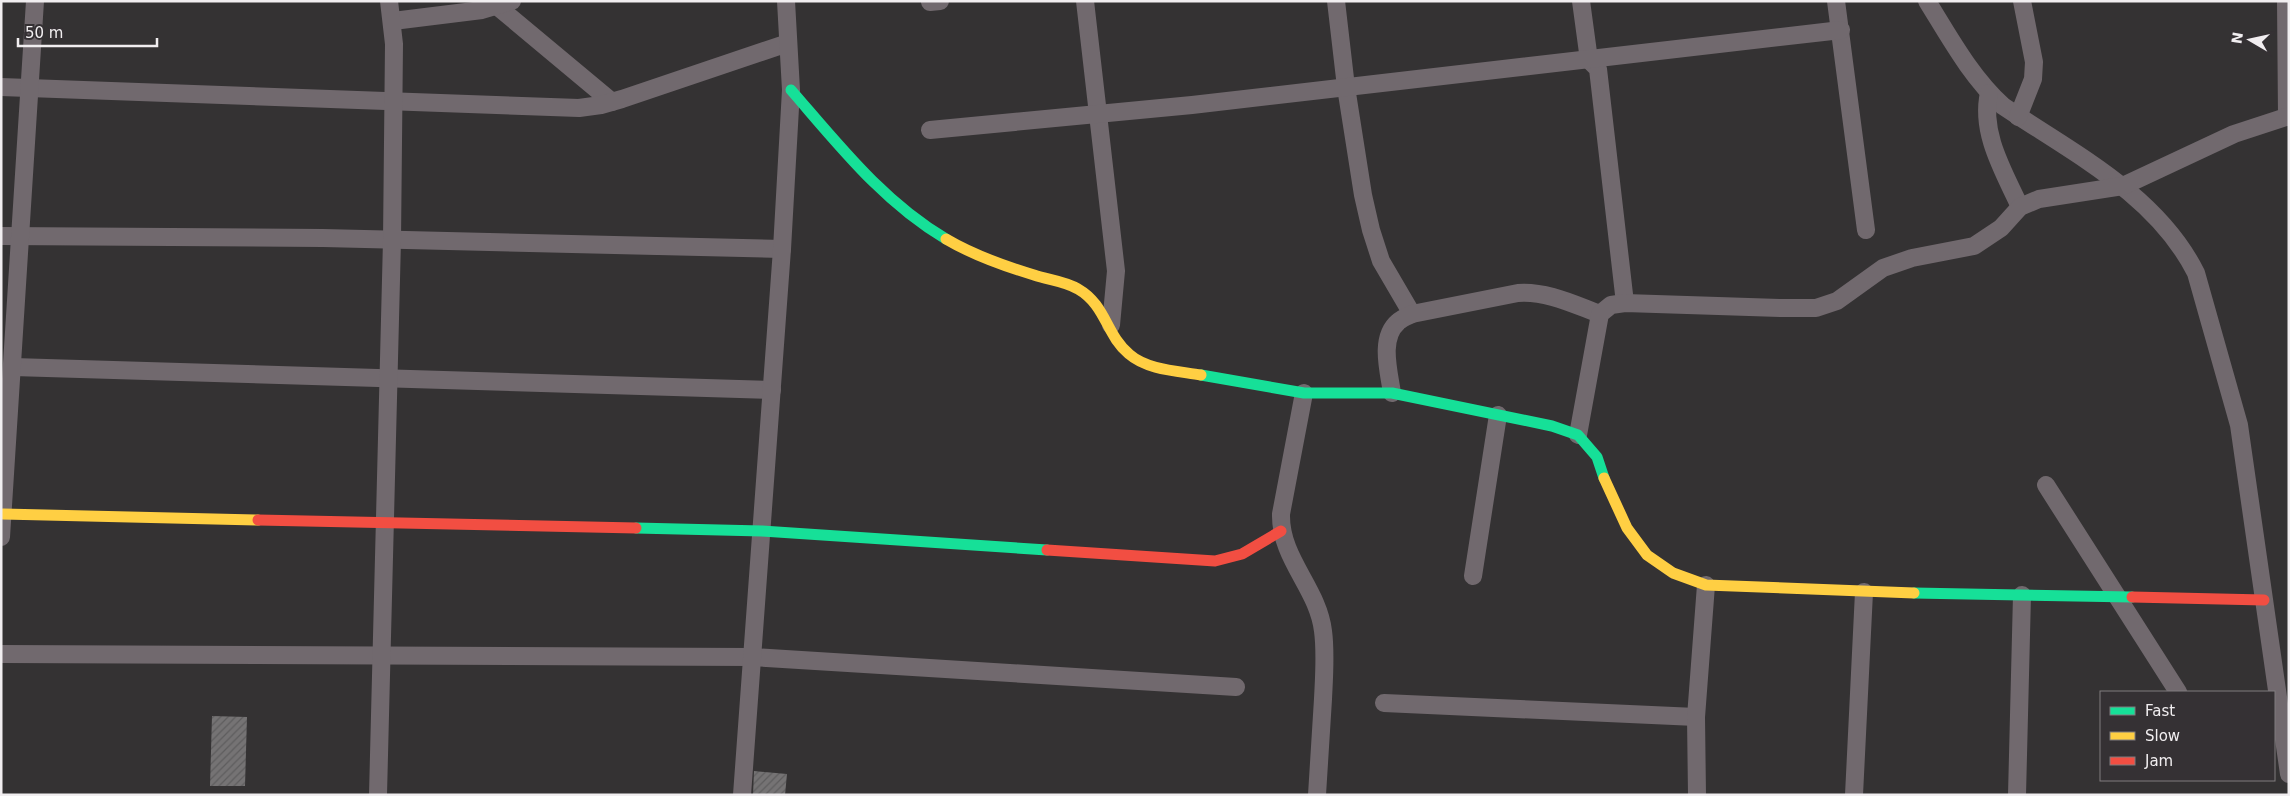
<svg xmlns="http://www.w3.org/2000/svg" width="2290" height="796" font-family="'DejaVu Sans',sans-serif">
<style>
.building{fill:url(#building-hatch)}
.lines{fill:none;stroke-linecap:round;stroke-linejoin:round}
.street{stroke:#71696e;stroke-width:18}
.fast{stroke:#16e098;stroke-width:11}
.slow{stroke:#ffcf43;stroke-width:11}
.jam{stroke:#f24e42;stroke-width:11}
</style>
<defs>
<pattern id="building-hatch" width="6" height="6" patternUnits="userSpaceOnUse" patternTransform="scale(1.25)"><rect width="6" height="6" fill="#757374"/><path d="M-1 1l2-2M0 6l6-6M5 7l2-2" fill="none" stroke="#5e5d5e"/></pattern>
</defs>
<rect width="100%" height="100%" fill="#343233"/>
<g class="building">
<polygon points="212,716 247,717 245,786 210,786"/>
<polygon points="754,771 787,774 785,795 753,795"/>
</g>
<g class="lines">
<g class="street">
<polyline points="1085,1 1116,271 1111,325"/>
<polyline points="1336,1 1346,87 1363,195 1371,230 1381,261 1412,314"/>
<polyline points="1581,1 1589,60 1598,69 1625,303"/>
<polyline points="1836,1 1866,230"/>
<path d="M1927 1C1950 38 1971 77 2003 106 2073 153 2157 195 2196 273L2239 425 2289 774"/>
<polyline points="2286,1 2287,117"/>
<polyline points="930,2 940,1"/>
<polyline points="497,6 612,102"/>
<polyline points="393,21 482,10 512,1"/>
<polyline points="1,87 579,108 601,105 622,99 788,43"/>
<path d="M1989 93C1980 133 2004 172 2020 207"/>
<polyline points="2018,117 2033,79 2034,62 2022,1"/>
<polyline points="930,130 1192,105 1841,30"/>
<polyline points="1,236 323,238 782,249"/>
<polyline points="13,367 772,390"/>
<path d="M1304 393 1281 514C1280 559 1318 588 1323 631 1326 653 1324 677 1323 699 1321 731 1319 763 1317 795"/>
<path d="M1392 393C1389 372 1379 338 1398 322 1402 318 1408 316 1412 314L1518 293C1547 291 1573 304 1600 314"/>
<polyline points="1578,435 1600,314 1611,305 1625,303 1781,308 1816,308 1837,301 1883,268 1912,258 1974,246 2001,228 2020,207 2039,199 2123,186 2234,134 2289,116"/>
<polyline points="2046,485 2178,692"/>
<polyline points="1,537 35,1"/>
<polyline points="1473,576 1498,415"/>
<polyline points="1,654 752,657 1236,687"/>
<polyline points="1384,703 1696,717"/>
<polyline points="378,795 392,240 394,44 389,1"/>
<polyline points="742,795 782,249 791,90 786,1"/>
<polyline points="1697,795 1696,717 1706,585"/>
<polyline points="1854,795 1864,592"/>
<polyline points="2017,795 2022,595"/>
</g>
<g class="fast">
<path d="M791 90C838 144 883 202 946 239"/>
<polyline points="1201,375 1304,393 1392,393 1552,426 1578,435 1597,457 1604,478"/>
<polyline points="636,528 762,531 1047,550"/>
<polyline points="1914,593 2132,597"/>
</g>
<g class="slow">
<path d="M946 239C973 255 1004 266 1034 275 1049 280 1065 281 1078 289 1106 305 1106 335 1129 354 1147 370 1178 371 1201 375"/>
<polyline points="1604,478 1627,528 1647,555 1673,573 1706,585 1914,593"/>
<polyline points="3,514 258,520"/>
</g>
<g class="jam">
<polyline points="258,520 636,528"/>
<polyline points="1047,550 1215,561 1242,554 1281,531"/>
<polyline points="2132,597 2264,600"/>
</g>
</g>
<rect width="2290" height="796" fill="none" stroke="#f1eef0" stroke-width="5"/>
<rect x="2100" y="691" width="175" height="90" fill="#353134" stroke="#807d7f"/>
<rect x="2110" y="707" width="25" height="8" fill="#16e098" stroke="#807d7f"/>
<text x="2145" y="716" font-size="15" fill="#f1eef0">Fast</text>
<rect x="2110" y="732" width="25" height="8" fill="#ffcf43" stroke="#807d7f"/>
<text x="2145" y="741" font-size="15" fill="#f1eef0">Slow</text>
<rect x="2110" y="757" width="25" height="8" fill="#f24e42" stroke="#807d7f"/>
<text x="2145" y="766" font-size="15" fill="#f1eef0">Jam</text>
<g transform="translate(2250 40) rotate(279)" stroke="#353134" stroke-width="4" paint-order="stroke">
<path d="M0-4L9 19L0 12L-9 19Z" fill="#f1eef0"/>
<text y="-8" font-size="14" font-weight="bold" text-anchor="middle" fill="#f1eef0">N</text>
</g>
<path d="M18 38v8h139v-8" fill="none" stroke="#f1eef0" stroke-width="2.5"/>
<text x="25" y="38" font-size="15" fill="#f1eef0" stroke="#353134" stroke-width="4" paint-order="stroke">50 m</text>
</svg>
